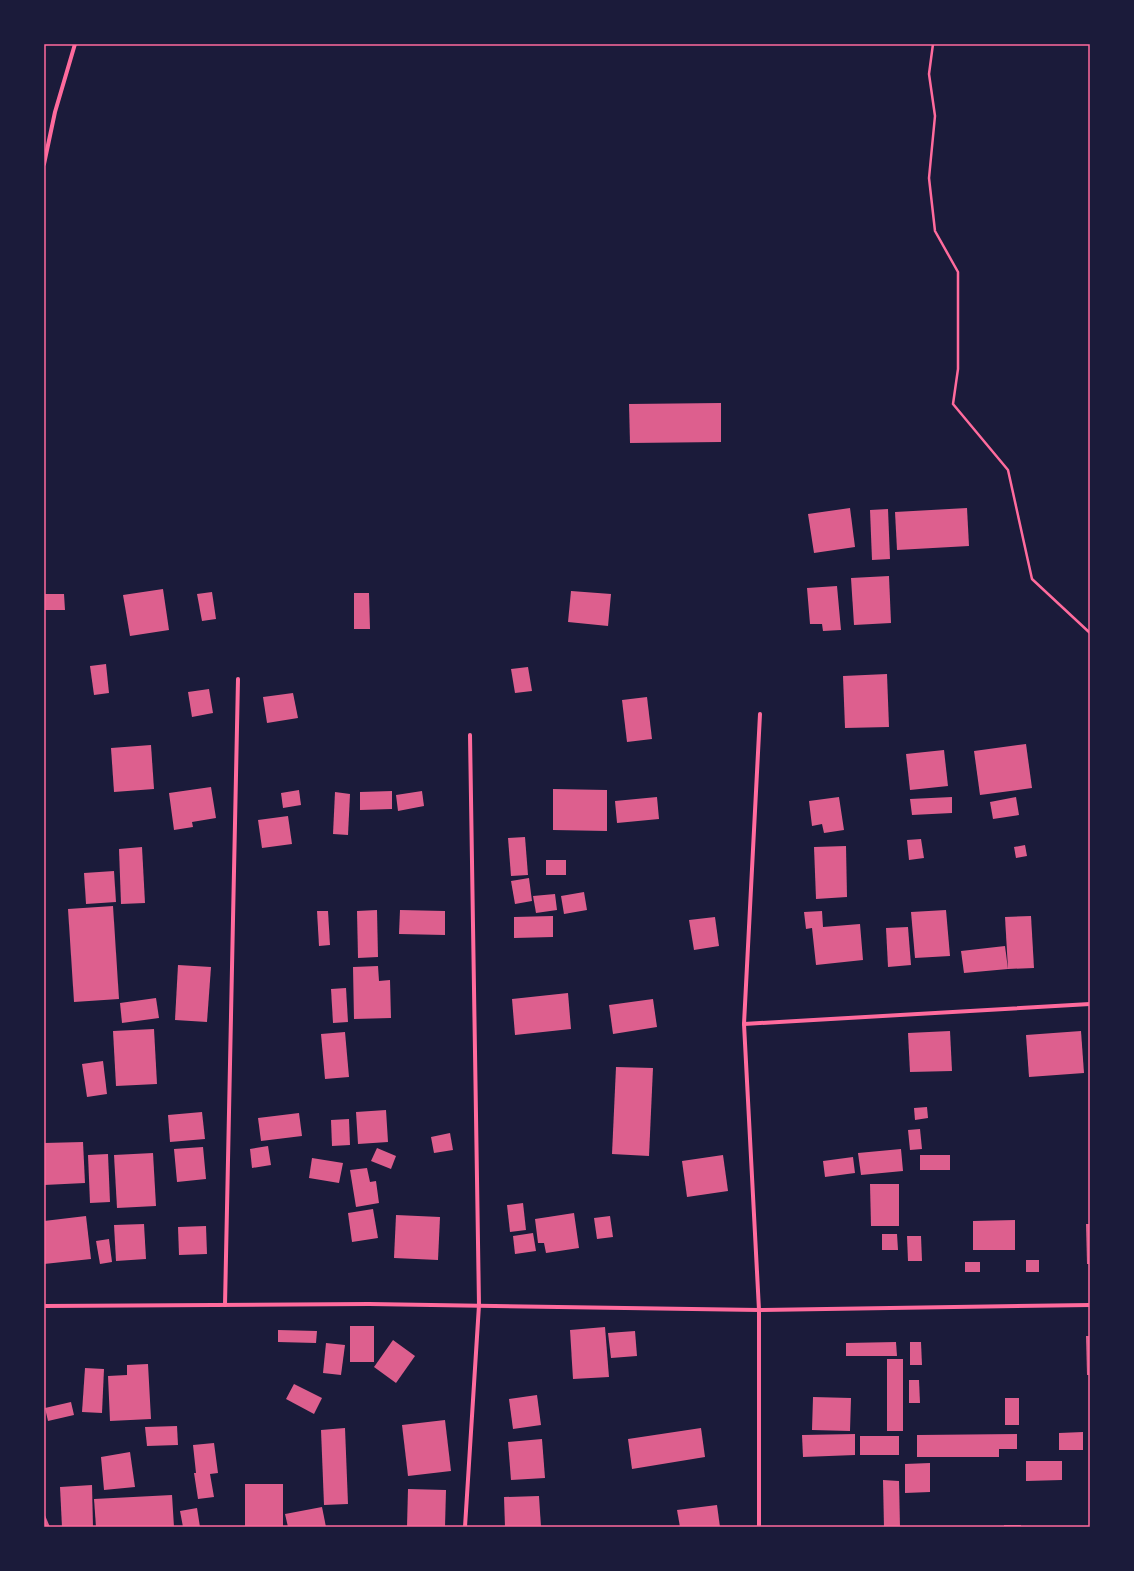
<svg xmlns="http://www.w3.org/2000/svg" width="1134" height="1571" font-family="'PT Sans',sans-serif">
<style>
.building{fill:#dd5f8e}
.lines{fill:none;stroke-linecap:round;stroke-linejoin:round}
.path{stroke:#ff6b9d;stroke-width:2.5}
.minor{stroke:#ff6b9d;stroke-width:4}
.neatline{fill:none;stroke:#ff6b9d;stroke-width:1.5}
</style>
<rect width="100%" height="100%" fill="#1b1b3a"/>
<g class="building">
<polygon points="721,403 721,442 630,443 629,404"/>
<polygon points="850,508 855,547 814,553 808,514"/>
<polygon points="967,508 969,546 897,550 895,512"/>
<polygon points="888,509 890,559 872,560 870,510"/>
<polygon points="889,576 891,623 854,625 851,578"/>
<polygon points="837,586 841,630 823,631 822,624 810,624 807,588"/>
<polygon points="163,589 169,630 130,636 123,595"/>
<polygon points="571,591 611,594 608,626 568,622"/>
<polygon points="212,592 216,619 202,621 197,594"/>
<polygon points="354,593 369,593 370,629 354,629"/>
<polygon points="44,594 64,594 65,610 44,610"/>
<polygon points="106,664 109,693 94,695 90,666"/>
<polygon points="528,667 532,691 515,693 511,669"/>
<polygon points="887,674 889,727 845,728 843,676"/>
<polygon points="209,689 213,713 192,717 188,692"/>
<polygon points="293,693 298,718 267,723 263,697"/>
<polygon points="647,697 652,739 627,742 622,700"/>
<polygon points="1026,744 1032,788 980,795 974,751"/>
<polygon points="151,745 154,789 114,792 111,748"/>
<polygon points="944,750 948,786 910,790 906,754"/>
<polygon points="211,787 216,818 192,822 193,827 174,830 169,793"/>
<polygon points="553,789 607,790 607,831 553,830"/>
<polygon points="299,790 301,805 283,808 281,793"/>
<polygon points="392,791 392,809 360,810 360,792"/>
<polygon points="422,791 424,806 398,811 396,795"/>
<polygon points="335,792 350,794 348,835 333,834"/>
<polygon points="657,797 659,819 617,823 615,801"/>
<polygon points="839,797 844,830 824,833 822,824 812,826 809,801"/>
<polygon points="952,797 952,813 912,815 910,799"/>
<polygon points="1016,797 1019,815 993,819 990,802"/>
<polygon points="288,816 292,844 262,848 258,820"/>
<polygon points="525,837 528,875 511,876 508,838"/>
<polygon points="921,839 924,858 909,860 907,840"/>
<polygon points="1025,845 1027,856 1016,858 1014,847"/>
<polygon points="846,846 847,897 816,899 814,847"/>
<polygon points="142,847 145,903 121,904 119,849"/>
<rect x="546" y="860" width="20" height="15"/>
<polygon points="114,871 116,902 86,904 84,873"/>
<polygon points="529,878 532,901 515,904 511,881"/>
<polygon points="584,892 587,910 564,914 561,896"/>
<polygon points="555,894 557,910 536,913 533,896"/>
<polygon points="113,906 119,999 74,1002 68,909"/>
<polygon points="377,910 378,957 358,958 357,911"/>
<polygon points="400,910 445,911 445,935 399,934"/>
<polygon points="946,910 950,956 915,958 911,912"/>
<polygon points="317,911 328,911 330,945 319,946"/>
<polygon points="822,911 823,927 860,924 863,960 816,965 812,928 806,929 804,912"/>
<polygon points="553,916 553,937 514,938 514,917"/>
<polygon points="1031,916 1034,968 1008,969 1005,917"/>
<polygon points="715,917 719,946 694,950 689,920"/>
<polygon points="908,927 911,965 888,967 886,928"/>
<polygon points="1005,946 1008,969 964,973 961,951"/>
<polygon points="178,965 211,967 207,1022 175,1020"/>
<polygon points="378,966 379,981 390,980 391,1018 354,1019 353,967"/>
<polygon points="346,988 348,1022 333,1023 331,989"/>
<polygon points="568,993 571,1029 515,1035 512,999"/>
<polygon points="156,998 159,1018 122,1023 120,1003"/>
<polygon points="653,999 657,1027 613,1034 609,1005"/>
<polygon points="154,1029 157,1084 116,1086 113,1031"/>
<polygon points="950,1031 952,1071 910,1072 908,1033"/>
<polygon points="1081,1031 1084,1073 1029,1077 1026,1035"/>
<polygon points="345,1032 349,1077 325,1079 321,1034"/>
<polygon points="103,1061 107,1094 87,1097 82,1064"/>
<polygon points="616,1067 653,1068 649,1156 612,1154"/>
<polygon points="927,1107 928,1118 915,1120 914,1108"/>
<polygon points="386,1110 388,1142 358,1144 356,1112"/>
<polygon points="202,1112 205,1139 170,1142 168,1115"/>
<polygon points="299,1113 302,1136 261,1141 258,1118"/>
<polygon points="349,1119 350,1145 332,1146 331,1120"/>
<polygon points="920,1129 922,1149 910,1150 908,1130"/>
<polygon points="450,1133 453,1150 434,1153 431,1137"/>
<polygon points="83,1142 85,1183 44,1185 44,1143"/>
<polygon points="268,1146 271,1165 252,1168 250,1149"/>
<polygon points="203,1147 206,1179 177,1182 174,1149"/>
<polygon points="377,1148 396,1156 391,1169 371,1161"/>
<polygon points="901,1149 903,1171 861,1175 858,1153"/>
<polygon points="153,1153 156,1206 117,1208 114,1155"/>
<polygon points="108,1154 110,1202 90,1203 88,1155"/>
<polygon points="723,1155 728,1191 687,1197 682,1161"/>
<rect x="920" y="1155" width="30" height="15"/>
<polygon points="853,1157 855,1173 825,1177 823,1161"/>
<polygon points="312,1158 343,1163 339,1183 309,1178"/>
<polygon points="367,1168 370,1182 376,1181 379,1203 356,1207 350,1170"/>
<polygon points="870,1184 899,1184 899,1226 871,1226"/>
<polygon points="523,1203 526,1230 510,1232 507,1205"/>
<polygon points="373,1209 378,1238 352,1242 348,1213"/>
<polygon points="574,1213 579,1248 546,1253 544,1243 538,1243 535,1219"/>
<polygon points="396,1215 440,1217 438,1260 394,1258"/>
<polygon points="86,1216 91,1259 44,1264 44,1221"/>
<polygon points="610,1216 613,1237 597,1239 594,1218"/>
<polygon points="1015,1220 1015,1250 973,1250 973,1221"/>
<polygon points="144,1224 146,1259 116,1261 114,1225"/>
<polygon points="1086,1224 1090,1224 1090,1264 1087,1264"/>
<polygon points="206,1226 207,1254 179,1255 178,1227"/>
<polygon points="533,1233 536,1251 515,1254 513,1236"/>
<polygon points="882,1234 897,1234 898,1250 882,1250"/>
<polygon points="907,1236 921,1236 922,1261 908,1261"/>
<polygon points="109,1239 112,1262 100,1264 96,1241"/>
<rect x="1026" y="1260" width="13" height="12"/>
<rect x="965" y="1262" width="15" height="10"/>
<rect x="350" y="1326" width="24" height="36"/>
<polygon points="605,1327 609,1377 573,1379 570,1330"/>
<polygon points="278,1330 317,1331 316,1343 278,1342"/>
<polygon points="635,1331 637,1356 611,1358 608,1333"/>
<polygon points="1086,1336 1090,1336 1090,1375 1087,1375"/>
<polygon points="393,1340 415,1356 396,1383 374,1367"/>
<polygon points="896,1342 897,1356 846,1356 846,1343"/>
<polygon points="910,1342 921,1342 922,1365 910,1365"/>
<polygon points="326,1343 345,1345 341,1375 323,1373"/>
<rect x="887" y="1359" width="16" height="72"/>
<polygon points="148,1364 151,1419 110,1421 108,1376 127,1375 127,1365"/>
<polygon points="85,1368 104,1369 102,1413 82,1412"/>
<polygon points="909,1380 919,1380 920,1403 909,1403"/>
<polygon points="294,1384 322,1398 314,1414 286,1399"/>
<polygon points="537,1395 541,1425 513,1429 509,1399"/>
<polygon points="813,1397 851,1398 850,1431 812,1430"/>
<rect x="1005" y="1398" width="14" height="27"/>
<polygon points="71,1402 74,1415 48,1421 45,1408"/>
<polygon points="445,1420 451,1471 408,1476 402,1425"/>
<polygon points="177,1426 178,1445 147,1446 145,1427"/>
<polygon points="345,1428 348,1504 324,1505 321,1430"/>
<polygon points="701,1428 705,1457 632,1469 628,1439"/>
<polygon points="1083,1432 1083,1450 1059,1450 1059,1433"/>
<polygon points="855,1434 855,1455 803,1457 802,1435"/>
<polygon points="1017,1434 1017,1449 999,1449 999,1457 917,1457 917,1435"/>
<rect x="860" y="1436" width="39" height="19"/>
<polygon points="542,1439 545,1478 511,1480 508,1442"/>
<polygon points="214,1443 218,1473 210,1474 214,1497 198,1499 194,1473 196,1473 193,1445"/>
<polygon points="130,1452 135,1487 104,1490 101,1457"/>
<polygon points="1026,1461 1062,1461 1062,1480 1026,1481"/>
<polygon points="930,1463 930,1492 905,1493 905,1464"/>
<polygon points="883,1480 899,1481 900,1527 884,1527"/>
<rect x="245" y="1484" width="38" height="43"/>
<polygon points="92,1485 93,1527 62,1527 60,1487"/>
<polygon points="408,1489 446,1490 445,1527 407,1527"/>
<polygon points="172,1495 174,1527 96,1527 94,1499"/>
<polygon points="539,1496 541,1527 505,1527 504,1497"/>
<polygon points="717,1505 720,1527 680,1527 677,1510"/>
<polygon points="322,1507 326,1527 288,1527 285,1514"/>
<polygon points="197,1508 200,1527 183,1527 180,1511"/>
<polygon points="44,1513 50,1527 44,1527"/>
<rect x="1004" y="1525" width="17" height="2"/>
</g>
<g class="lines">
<polyline class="path" points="933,44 929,74 935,116 929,178 935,231 958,272 958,369 953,404 1008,470 1032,579 1090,633"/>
<g class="minor">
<polyline points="44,164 55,112 75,44"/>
<polyline points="744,1024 1090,1004"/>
<polyline points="225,1305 238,679"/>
<polyline points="44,1306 369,1304 759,1310 1090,1305"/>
<polyline points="465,1527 479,1305 470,735"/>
<polyline points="759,1527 759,1310 744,1024 760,714"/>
</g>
</g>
<rect width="1134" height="1571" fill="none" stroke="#1b1b3a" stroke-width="90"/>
<rect x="45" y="45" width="1044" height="1481" class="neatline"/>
</svg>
